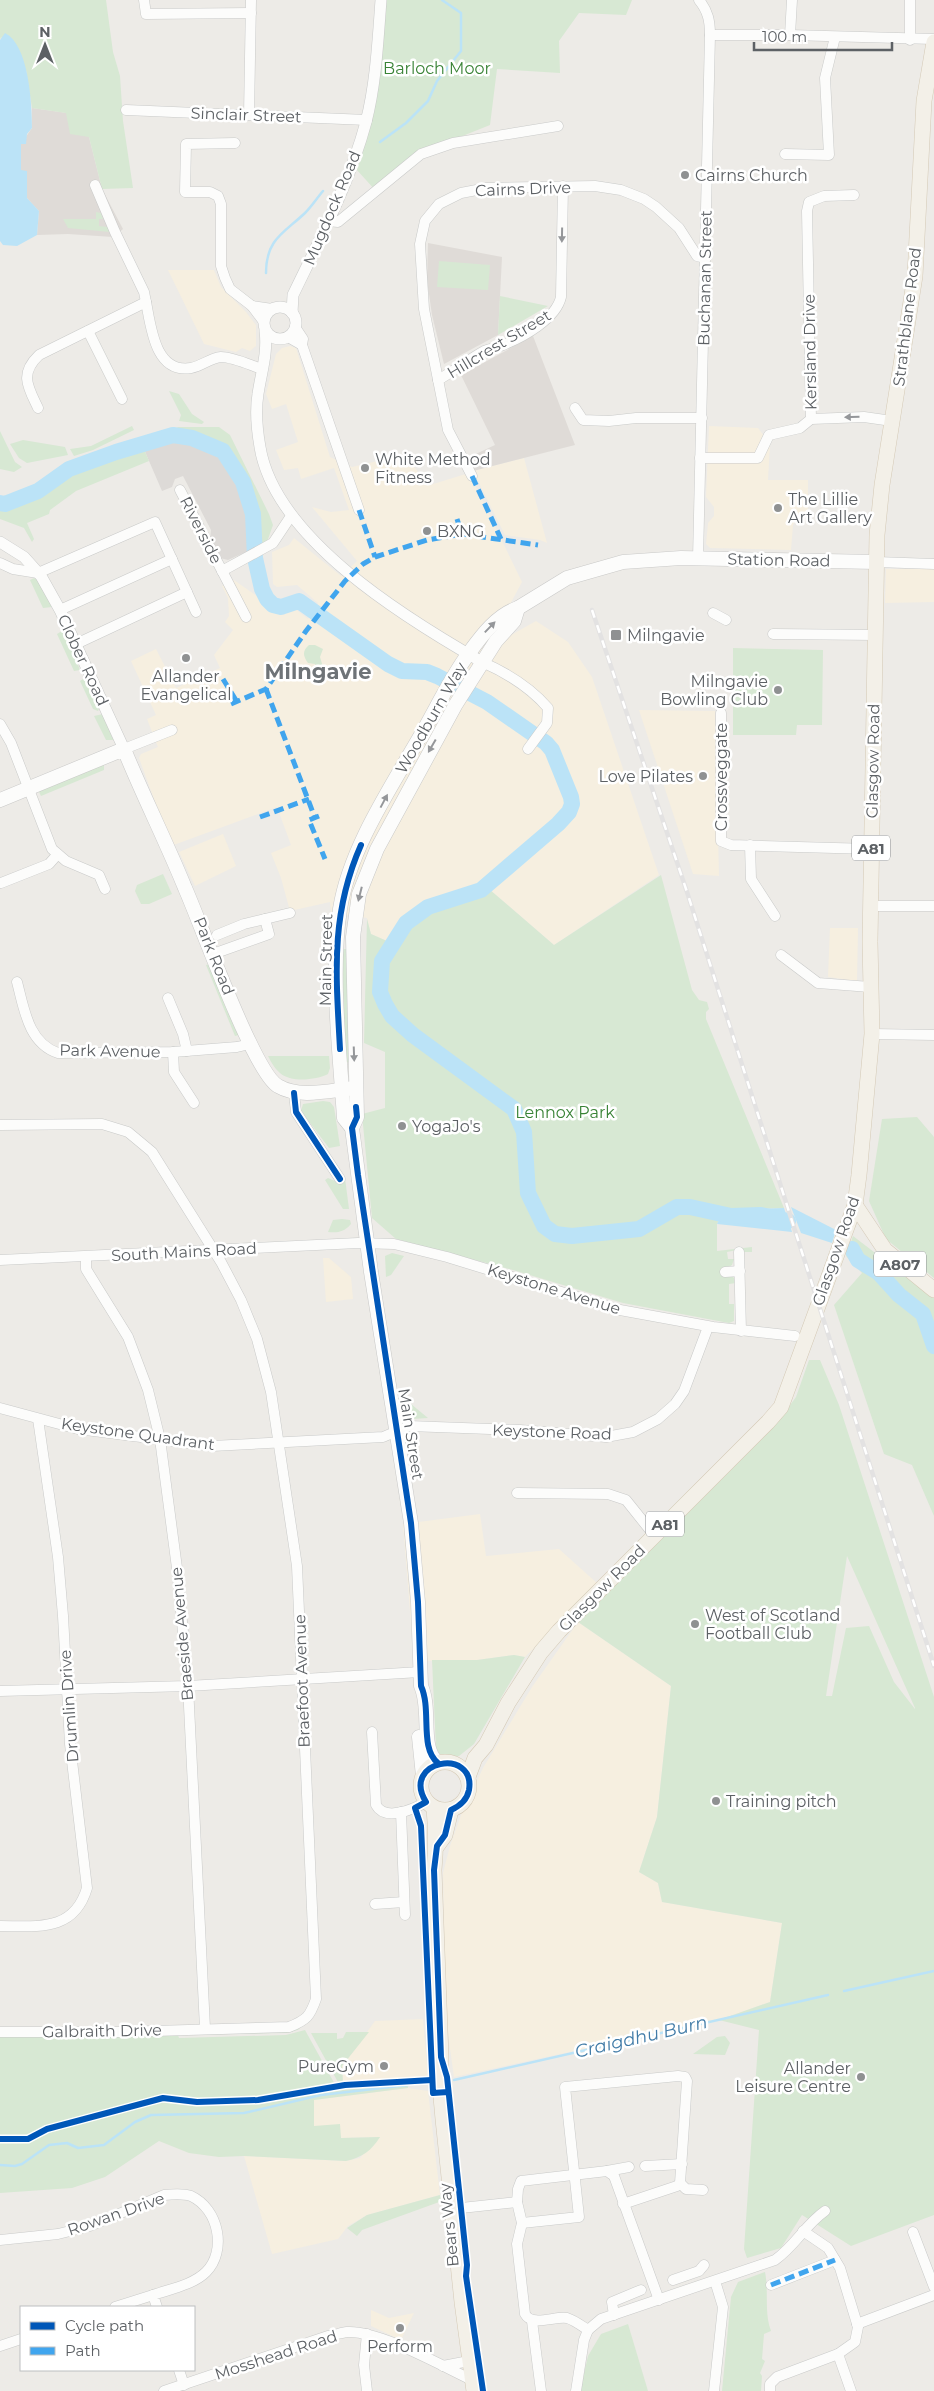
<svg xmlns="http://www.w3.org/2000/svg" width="934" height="2391" font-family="Montserrat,sans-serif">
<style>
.commercial{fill:#f6efe0}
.industrial{fill:#dddad7}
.education{fill:#dfdbd7}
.green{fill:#d7e8d3;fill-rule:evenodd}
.water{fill:#bbe3f7}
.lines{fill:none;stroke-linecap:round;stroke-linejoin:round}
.stream{stroke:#bbe3f7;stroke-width:2.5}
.river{stroke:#bbe3f7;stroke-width:16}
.minor-casing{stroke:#c9cac9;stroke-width:11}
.tertiary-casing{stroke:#c9cac9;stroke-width:12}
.secondary-casing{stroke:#c9c9c8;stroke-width:15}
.primary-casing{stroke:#d4c9b5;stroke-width:16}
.minor{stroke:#fcfcfb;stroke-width:10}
.tertiary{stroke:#fcfcfb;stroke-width:11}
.secondary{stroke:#fcfcfb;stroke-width:14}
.primary{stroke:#f3f0e8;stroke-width:15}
.rail-casing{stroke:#e3e2e2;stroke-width:4.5}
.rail{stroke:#fff;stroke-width:2.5;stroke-dasharray:8;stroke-linecap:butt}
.quiet{stroke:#40a5ee;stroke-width:5;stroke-dasharray:10 5;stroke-linecap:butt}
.cycleway-casing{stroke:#fff;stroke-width:9}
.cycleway{stroke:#0057b8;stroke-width:6}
.oneway{fill:#95979a}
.poi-dot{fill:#8f9192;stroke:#fff;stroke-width:2}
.labels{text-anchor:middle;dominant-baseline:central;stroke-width:5;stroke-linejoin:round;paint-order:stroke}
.shield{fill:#fff;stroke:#8e9093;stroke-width:1}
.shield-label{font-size:15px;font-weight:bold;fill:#5d6165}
.park-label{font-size:16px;fill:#398336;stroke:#fff}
.street-label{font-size:16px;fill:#5d6165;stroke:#fff}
.poi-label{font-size:16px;fill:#5d6165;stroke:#fff;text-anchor:start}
.water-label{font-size:18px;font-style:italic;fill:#407ba7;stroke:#fff}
.district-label{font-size:21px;font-weight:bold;fill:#6e7377;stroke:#fff}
</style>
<rect width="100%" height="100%" fill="#edebe7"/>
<g class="commercial">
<polygon points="168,270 214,270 221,287 246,312 256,325 256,346 250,351 242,348 236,352 204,344"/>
<polygon points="290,346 296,348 330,457 352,467 403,455 430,485 469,473 522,582 486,649 536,621 568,642 592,677 659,875 554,945 489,889 415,909 387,941 371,934 367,918 331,913 330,902 290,911 281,878 271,853 291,845 277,807 171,846 139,758 141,754 158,747 147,719 156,715 131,661 156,649 176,688 220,668 214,655 233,630 225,622 229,616 228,598 222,586 234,580 284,615 288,610 294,608 308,619 318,603 297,585 277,587 273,584 272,552 289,545 294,538 341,576 357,561 312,507 331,512 349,510 334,468 301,479 298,468 284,470 276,450 298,442 286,404 272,409 266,394 276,354 282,348"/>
<polygon points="709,426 758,428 770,444 768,480 808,480 808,516 799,515 793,525 791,550 710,548 706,544 708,523 714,516 714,507 706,497"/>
<polygon points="524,458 547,543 540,540 505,535 473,471"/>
<polygon points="886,569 934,569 934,602 885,603"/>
<polygon points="639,710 715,711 719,876 693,874"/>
<polygon points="223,834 236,866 195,886 179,852"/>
<polygon points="830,928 858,928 857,981 828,977"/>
<polygon points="323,1258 329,1258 351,1277 353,1299 326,1302"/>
<polygon points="480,1514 486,1556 559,1549 598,1584 525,1657 514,1655 477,1660 414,1661 403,1524"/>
<polygon points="578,1622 671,1686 657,1817 639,1872 658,1883 662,1902 782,1923 770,2002 718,2020 454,2077 446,2020 443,1873 450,1846 461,1815 483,1768 532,1687"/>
<polygon points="423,2019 428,2079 343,2083 342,2066 375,2021"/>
<polygon points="408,2088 428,2091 440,2195 367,2215 348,2226 338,2239 272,2254 244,2156 346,2161 360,2158 380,2137 341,2138 314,2126 314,2100"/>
<polygon points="371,2310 389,2318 414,2313 401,2340 371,2326"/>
</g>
<polygon class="industrial" points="187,442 218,453 229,464 241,489 249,513 252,529 250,550 228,560 220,558 210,540 211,530 183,476 175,479 172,487 162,491 143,447 160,443"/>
<g class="education">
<polygon points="32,108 67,113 89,137 102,189 123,229 113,237 68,234 37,235 39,211 27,198 27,171 21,171 21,144 32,128"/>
<polygon points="428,243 502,257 498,335 444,364 432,315 427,280"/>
<polygon points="533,336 575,445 473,471 465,459 495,445 461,375"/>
</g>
<g class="green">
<polygon points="0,0 106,0 113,52 120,76 123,121 133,188 102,189 89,137 70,134 66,113 32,108 26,70 1,37 0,40"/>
<polygon points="384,0 632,0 626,15 579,13 559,41 560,73 497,69 490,125 420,153 376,191 356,169"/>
<polygon points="96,212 101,213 103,219 99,219 99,226 108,227 110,232 68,228 63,219 96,219"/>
<polygon points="439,261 490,265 488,290 437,287"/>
<polygon points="500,296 548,306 498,335"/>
<polygon points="169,391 179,394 192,414 204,422 202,424 179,421 181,415"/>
<polygon points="132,426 134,430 93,450 74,456 70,449 91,446"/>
<path d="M176 427H219L230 435 269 514 273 525 267 542 260 545C255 514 249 462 219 444 206 437 190 433 176 427Z"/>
<polygon points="0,431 15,462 22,467 14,472 0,469"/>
<polygon points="23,440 65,447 68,455 27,463 19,458 10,444"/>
<polygon points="143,447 149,461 76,491 50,510 49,514 27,523 34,539 32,542 24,528 0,519 0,508 15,507 69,476"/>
<polygon points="34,578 40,581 52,607 43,608 30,580"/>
<polygon points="62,631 65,632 80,670 74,671 57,634"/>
<path d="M309 645H315L323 649 320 657 323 667 317 669 315 664 308 663C303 656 302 651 309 645Z"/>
<polygon points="733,648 823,650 822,725 797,725 796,735 733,735"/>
<polygon points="86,677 99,709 98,711 93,709 80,681"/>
<polygon points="103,714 114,740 106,740 94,716"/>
<polygon points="104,764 104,770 41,796 38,790"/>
<polygon points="163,874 172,894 149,904 141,904 135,891 137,885"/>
<polygon points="661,875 692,990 699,1000 707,1002 709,1009 706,1012 706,1019 784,1208 724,1210 717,1224 717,1251 752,1247 752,1252 743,1252 742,1249 727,1252 728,1259 734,1259 732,1265 729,1267 736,1283 729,1284 729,1304 734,1304 734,1321 729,1323 623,1303 513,1270 396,1239 372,1218 362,1114 385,1108 385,1052 364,1043 367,919 378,880 367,919 371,934 387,941 415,909 489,889 554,945"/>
<polygon points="342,949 348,949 349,1062 345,1063"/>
<polygon points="211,964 239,1035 235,1036 206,965"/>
<path d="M268 1056H329L330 1068 328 1074C316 1080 291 1083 280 1073 275 1069 271 1062 268 1056Z"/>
<polygon points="323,1101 330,1102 334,1107 340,1146 329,1148 301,1111 303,1104"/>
<polygon points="917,1117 934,1137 934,1278 886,1239 869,1201 882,1119"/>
<polygon points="344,1177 345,1178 349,1209 343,1209 325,1180 328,1178 335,1181"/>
<path d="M342 1219 350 1220 351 1224C344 1232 338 1233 328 1232L333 1220Z"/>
<polygon points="853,1236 934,1298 934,1516 912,1465 884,1454 834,1305 862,1273 846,1256"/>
<polygon points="392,1253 404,1256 391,1275 386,1277 385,1256"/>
<path d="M809 1360H820L839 1405 934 1697V2215L851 2246 802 2215 781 2248 747 2258 744 2249 759 2030 719 2020 770 2002 782 1923 662 1902 658 1883 639 1872 657 1817 671 1686 578 1622 780 1419 796 1397ZM847 1556 915 1708V1709L894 1682 869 1626 846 1628 832 1696H826Z"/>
<polygon points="405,1399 428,1418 412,1419 406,1414"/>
<polygon points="514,1655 525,1657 474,1744 459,1756 450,1757 440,1754 436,1749 432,1660 477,1660"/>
<path d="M302 2026 298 2030 286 2033 178 2035 179 2038 286 2035 305 2030 337 2088 407 2082 408 2088 314 2100V2126L340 2124 341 2138 380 2137C371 2151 363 2157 346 2161L244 2156 219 2157 189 2153 159 2141 105 2177 72 2188 0 2193V2036L82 2037Z"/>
<polygon points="346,2032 369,2032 342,2066 343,2083 339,2084 311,2033 337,2033 337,2039 343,2038"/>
<polygon points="725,2036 730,2043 725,2055 693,2054 717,2037"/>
<polygon points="440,2195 442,2201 362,2230 357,2236 347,2228 367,2215"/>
<path d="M765 2272C769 2292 764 2312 771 2331L764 2334 762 2359 765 2361 760 2373 762 2376 761 2391H722L731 2297 738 2282Z"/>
<polygon points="628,2324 648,2391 580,2391 588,2356 601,2334"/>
</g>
<g class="water">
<path d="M5 33C29 45 32 104 32 128L27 134 26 144H21V170L27 171V198L39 211 37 235 17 246 3 245 0 241V40Z"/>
<polygon points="791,1207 836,1230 832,1243 801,1233"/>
<polygon points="784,1208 792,1232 717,1224 724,1210"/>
</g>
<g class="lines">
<g class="stream">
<polyline points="380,142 406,123 428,101 437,81 461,51 461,13 442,0"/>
<path d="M266 273C266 239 284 233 305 213 312 206 317 198 323 191"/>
<polyline points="844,1991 934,1971"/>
<polyline points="454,2080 828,1995"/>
<polyline points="0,2165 15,2166 22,2164 49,2145 67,2143 78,2148 104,2145 135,2122 151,2115 244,2113 321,2095 408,2085"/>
</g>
<g class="river">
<polyline points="0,503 5,504 38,491 69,469 116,452 173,435 192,438 223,451 243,482 253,514 255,558 262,589 267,599 273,605 281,607 299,601 388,664 402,671 427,672 437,676 487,702 546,743 552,750 571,797 572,804 569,812 558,824 481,890 428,907 406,923 382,961 380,992 385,1004 392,1016 413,1035 514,1109 524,1132 528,1193 544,1226 555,1234 572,1236 639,1229 677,1207 690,1207 731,1216 761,1215 788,1221"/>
<polyline points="852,1249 858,1260 879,1273 899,1295 923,1314 934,1346"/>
</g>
<g class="minor-casing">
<g id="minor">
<polyline points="144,0 146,14 251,13"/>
<polyline points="710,35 790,35 934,39"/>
<polyline points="790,35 792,0"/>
<polyline points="910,40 910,0"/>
<polyline points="126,110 367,120"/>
<polyline points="249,115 251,0"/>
<polyline points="235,143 186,144 185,192 210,192 218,196 221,204 221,266 225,278 230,289 252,306 264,322"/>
<polyline points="785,154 829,155 825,78 835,37"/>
<polyline points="95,185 115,232 144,292 146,302"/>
<polyline points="328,221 338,222 421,154 453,143 558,126"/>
<polyline points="252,306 272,309"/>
<polyline points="295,327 303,339 302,345 359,510"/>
<polyline points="88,331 122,399"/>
<polyline points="288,337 302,345"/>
<path d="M438 380C454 371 468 360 484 351 490 348 497 348 503 345 523 337 556 319 561 297L563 186"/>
<path d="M38 408C28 387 19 374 39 355L146 302C151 327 155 374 191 368 202 366 210 358 221 357 233 357 250 365 262 369"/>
<polyline points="575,408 583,420 609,421 636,418 702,418"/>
<polyline points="811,419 864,417 892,421"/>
<polyline points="700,458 758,458 769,435 800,428 811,419 807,211 809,202 824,196 854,195"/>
<polyline points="472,476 448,430 424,309 420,244 425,221 439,204 461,193 487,188 595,186 621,190 644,199 656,207 679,228 697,256 706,258"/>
<polyline points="180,490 246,617"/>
<path d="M698 559 710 35C710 21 708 11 699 0"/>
<polyline points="876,562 934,564"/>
<polyline points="0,563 13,569 38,573 155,522 196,612"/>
<polyline points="222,571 273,543 291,516"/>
<polyline points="60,610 172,559"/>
<polyline points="713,613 726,620"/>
<polyline points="773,634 876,635"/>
<polyline points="76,644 187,592"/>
<path d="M482 662C507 673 530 687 548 708L547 723 528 749"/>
<polyline points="721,713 721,841 731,845 871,849"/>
<polyline points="0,724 11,743 52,849 66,861 99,875 105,889"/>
<polyline points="124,749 172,730"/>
<polyline points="750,845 751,879 775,916"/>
<polyline points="1,883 49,864 57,855"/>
<polyline points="870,906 934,906"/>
<polyline points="217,935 244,924 290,913"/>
<polyline points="213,954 269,934 265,919"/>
<polyline points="781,955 818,983 870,987"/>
<path d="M17 982C24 1008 28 1043 58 1053L173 1052 237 1047 250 1044"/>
<polyline points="168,998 183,1034 187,1051"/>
<polyline points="872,1034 934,1035"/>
<polyline points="173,1052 174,1072 194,1103"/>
<polyline points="294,1093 296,1112 340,1179"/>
<path d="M0 1125 102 1124 128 1132 152 1152 221 1262 241 1300 257 1339 271 1392 297 1566 316 1999C310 2016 307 2020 289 2027L120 2032H0"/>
<polyline points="739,1252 741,1331"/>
<polyline points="86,1257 86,1269 128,1337 148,1390 160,1439 177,1568 188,1686 205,2028"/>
<polyline points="0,1260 358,1243 394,1244 447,1257 620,1310 713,1327 795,1336"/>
<polyline points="725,1272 740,1271"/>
<polyline points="0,1408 78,1429 212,1446 383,1437 409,1426 520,1430 606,1437 633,1432 658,1419 675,1404 684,1391 708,1327"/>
<polyline points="517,1493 608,1494 626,1500 654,1535"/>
<polyline points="0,1691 188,1686 420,1672"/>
<path d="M372 1732 376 1805C385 1822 414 1809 426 1802"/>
<polyline points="401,1812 405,1915"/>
<polyline points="375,1904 404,1902"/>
<path d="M0 1926C38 1926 74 1932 87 1888L70 1744 63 1616 58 1557 38 1419"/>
<polyline points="645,2166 682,2164"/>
<polyline points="607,2171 629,2167"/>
<polyline points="680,2183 686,2189 703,2190"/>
<polyline points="452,2209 517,2202"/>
<polyline points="522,2223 579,2217 565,2087 678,2076 685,2077 687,2081 680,2183 677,2186 623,2204"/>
<polyline points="803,2231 828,2248 840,2268 858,2327 855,2342 838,2354 851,2391"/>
<polyline points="913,2232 934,2287"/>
<path d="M0 2240 58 2234 90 2226 164 2195C173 2194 183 2193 191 2196 219 2209 227 2251 206 2272 193 2285 170 2289 153 2295L157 2307"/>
<polyline points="673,2280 699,2271 704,2265"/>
<polyline points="771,2285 835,2260"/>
<polyline points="115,2307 153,2295"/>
<polyline points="614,2315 612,2302 641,2290"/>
<polyline points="532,2321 541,2391"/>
<polyline points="857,2324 934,2295"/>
<path d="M588 2330C582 2326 574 2320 567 2318 554 2316 532 2327 525 2314L517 2244 522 2223 517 2202 518 2189 521 2181 607 2171 614 2176 659 2300"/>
<polyline points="367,2334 364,2365 367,2391"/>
<polyline points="0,2346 21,2339"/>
<polyline points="443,2366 469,2361"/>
<polyline points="179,2370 184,2385"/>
<path d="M164 2391 328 2336C334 2335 341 2333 347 2332 379 2330 442 2366 472 2380"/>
<path d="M576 2391 584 2340 588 2330 601 2319 775 2260C796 2245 805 2225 825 2211"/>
<polyline points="714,2391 723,2307 715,2281"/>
<polyline points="770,2391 770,2384 777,2377 838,2354"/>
</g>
</g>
<g class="tertiary-casing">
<g id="tertiary">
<circle cx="280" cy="323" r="16"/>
<path d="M292 313 293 295C320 239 350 182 366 122 376 83 378 40 381 0"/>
<path d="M265 331C268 353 261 373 258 394 255 412 257 430 260 447 275 539 407 619 482 662"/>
<polyline points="0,542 24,557 41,576 60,610 124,749"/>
</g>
</g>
<g class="secondary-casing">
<g id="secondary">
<path d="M0 800 124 749C143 796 166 841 185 888 200 921 254 1073 278 1086 300 1099 331 1090 356 1088"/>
<polyline points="352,1128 357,1117 353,937 359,894 377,849 456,704 496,641 514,621 518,608"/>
<polyline points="419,1737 423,1776"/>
<path d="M438 1763C419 1748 432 1710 421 1686L418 1602 411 1523 371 1272 352 1128 344 1118C340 1053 330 974 340 909 350 846 394 783 425 728 439 703 452 676 469 653 482 635 497 615 518 608L567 578 623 562 681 558 876 562"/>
</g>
</g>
<g class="primary-casing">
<g id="primary">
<polyline points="855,1205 885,1250 934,1290"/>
<circle cx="445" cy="1786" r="24"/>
<polyline points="468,1777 475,1758 486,1745 508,1703 541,1652 559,1631 768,1422 781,1407 855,1205 859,1175 872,1034 870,942 877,535 882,485 915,276 924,101 934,42"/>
<path d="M434 1808C436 1829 436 1849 434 1870L441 2057 440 2086 443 2119 462 2302 474 2391"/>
<polyline points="437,1846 445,1835 451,1810"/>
</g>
</g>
<use href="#minor" class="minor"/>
<use href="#tertiary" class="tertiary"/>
<use href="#secondary" class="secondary"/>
<use href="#primary" class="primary"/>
<g class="rail-casing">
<polyline id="rail" points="592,610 687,892 934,1666"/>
</g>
<use href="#rail" class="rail"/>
<g class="quiet">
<polyline points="472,476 501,539"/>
<polyline points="359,510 375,557"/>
<polyline points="457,519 462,534"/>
<polyline points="223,679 237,702"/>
<polyline points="266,689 315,818"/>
<polyline points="231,704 266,689 306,631 345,581 363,564 375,557 427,540 462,534 538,545"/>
<polyline points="319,816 309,820 325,859"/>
<polyline points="260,817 309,799"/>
<polyline points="771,2285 835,2260"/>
</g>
<g class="cycleway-casing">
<g id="cycleway">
<path d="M340 1049C336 975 330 915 361 845"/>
<polyline points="294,1093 296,1112 340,1179"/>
<path d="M356 1107 357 1117 352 1128 358 1175 411 1523 418 1602 421 1686C432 1710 419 1748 438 1763"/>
<path d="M448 2092 433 2093 421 1826 415 1808 426 1802C400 1760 476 1747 469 1790 467 1800 460 1806 451 1810L445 1835 437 1846 434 1870 441 2057 447 2077 467 2265 466 2276 483 2391"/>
<polyline points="0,2139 28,2139 47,2129 163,2098 197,2102 258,2100 345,2085 432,2080"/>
</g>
</g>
<use href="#cycleway" class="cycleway"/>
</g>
<defs><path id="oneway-solid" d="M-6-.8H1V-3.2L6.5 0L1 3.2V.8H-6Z" transform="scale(1.25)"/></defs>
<g class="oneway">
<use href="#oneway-solid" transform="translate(562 235) rotate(91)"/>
<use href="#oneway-solid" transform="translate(852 417) rotate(178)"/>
<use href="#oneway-solid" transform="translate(490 627) rotate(-46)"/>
<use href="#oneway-solid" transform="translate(432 746) rotate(120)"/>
<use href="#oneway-solid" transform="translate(384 801) rotate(-62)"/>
<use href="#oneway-solid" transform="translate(360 894) rotate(104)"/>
<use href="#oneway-solid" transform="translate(354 1054) rotate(88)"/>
</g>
<g class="poi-dot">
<circle cx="685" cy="175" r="5"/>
<circle cx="365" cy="468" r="5"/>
<circle cx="778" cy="508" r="5"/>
<circle cx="427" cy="531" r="5"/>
<rect x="610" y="629" width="12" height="12" rx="2.5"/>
<circle cx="186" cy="658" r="5"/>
<circle cx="778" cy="690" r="5"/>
<circle cx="703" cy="776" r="5"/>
<circle cx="402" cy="1126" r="5"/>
<circle cx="695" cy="1624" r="5"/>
<circle cx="716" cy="1801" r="5"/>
<circle cx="384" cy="2066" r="5"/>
<circle cx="861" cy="2077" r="5"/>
<circle cx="400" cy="2328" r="5"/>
</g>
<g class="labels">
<g class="shield">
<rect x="852" y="835.5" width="38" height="25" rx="4"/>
<rect x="874" y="1251.5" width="52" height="25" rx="4"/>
<rect x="646" y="1511.5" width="38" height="25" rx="4"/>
</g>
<g class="shield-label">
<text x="871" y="848">A81</text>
<text x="900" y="1264">A807</text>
<text x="665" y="1524">A81</text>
</g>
<g class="park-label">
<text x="437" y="68">Barloch Moor</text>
<text x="565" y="1112">Lennox Park</text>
</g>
<g class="street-label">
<text transform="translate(246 115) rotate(2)">Sinclair Street</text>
<text transform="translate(523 189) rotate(-2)">Cairns Drive</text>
<text transform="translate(332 208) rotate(-67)">Mugdock Road</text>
<text transform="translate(705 278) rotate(-89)">Buchanan Street</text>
<text transform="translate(907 317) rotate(-83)">Strathblane Road</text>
<text transform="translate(499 344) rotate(-31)">Hillcrest Street</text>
<text transform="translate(810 352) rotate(-91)">Kersland Drive</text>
<text transform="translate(201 530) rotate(63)">Riverside</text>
<text transform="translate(779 560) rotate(1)">Station Road</text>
<text transform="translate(83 660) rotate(65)">Clober Road</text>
<text transform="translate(431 718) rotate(-60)">Woodburn Way</text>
<text transform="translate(873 761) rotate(-89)">Glasgow Road</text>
<text transform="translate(721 777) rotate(-90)">Crossveggate</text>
<text transform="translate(214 956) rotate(68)">Park Road</text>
<text transform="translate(326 960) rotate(-89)">Main Street</text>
<text transform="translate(110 1051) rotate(1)">Park Avenue</text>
<text transform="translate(836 1251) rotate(-71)">Glasgow Road</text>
<text transform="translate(184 1252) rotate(-3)">South Mains Road</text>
<text transform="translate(554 1289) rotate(17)">Keystone Avenue</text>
<text transform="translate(552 1432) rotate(2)">Keystone Road</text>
<text transform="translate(138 1434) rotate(8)">Keystone Quadrant</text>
<text transform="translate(411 1434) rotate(81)">Main Street</text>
<text transform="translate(602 1588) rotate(-45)">Glasgow Road</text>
<text transform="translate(182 1634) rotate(-95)">Braeside Avenue</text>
<text transform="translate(302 1681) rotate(-92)">Braefoot Avenue</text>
<text transform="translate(69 1706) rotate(-94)">Drumlin Drive</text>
<text transform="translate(102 2031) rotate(-1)">Galbraith Drive</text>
<text transform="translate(116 2214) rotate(-19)">Rowan Drive</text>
<text transform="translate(449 2225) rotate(-96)">Bears Way</text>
<text transform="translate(276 2355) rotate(-18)">Mosshead Road</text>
</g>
<g class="poi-label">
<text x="695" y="175">Cairns Church</text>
<text x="375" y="459">White Method<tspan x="375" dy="18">Fitness</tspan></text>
<text x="788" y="499">The Lillie<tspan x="788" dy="18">Art Gallery</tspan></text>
<text x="437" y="531">BXNG</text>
<text x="627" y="635">Milngavie</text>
<text x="186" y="676" text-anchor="middle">Allander<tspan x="186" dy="18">Evangelical</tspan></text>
<text x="768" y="681" text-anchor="end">Milngavie<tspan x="768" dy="18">Bowling Club</tspan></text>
<text x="693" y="776" text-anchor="end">Love Pilates</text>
<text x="412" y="1126">YogaJo's</text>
<text x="705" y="1615">West of Scotland<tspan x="705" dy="18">Football Club</tspan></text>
<text x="726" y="1801">Training pitch</text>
<text x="374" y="2066" text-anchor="end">PureGym</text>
<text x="851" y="2068" text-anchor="end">Allander<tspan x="851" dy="18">Leisure Centre</tspan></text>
<text x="400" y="2346" text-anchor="middle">Perform</text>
</g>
<g class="water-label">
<text transform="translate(641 2037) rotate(-13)">Craigdhu Burn</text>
</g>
<g class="district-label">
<text x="318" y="671">Milngavie</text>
</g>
</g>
<rect x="20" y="2306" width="175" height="65" fill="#ffffff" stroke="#bec0c1"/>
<rect x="30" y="2322" width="25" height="8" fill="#0057b8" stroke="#bec0c1"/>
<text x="65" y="2331" font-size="15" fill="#5d6165">Cycle path</text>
<rect x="30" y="2347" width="25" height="8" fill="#40a5ee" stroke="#bec0c1"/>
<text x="65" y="2356" font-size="15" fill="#5d6165">Path</text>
<g transform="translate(45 45)" stroke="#ffffff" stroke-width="4" paint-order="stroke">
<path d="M0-4L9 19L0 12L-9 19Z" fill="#5d6165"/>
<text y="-8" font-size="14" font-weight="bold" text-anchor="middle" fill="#5d6165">N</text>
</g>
<path d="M754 42v8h138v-8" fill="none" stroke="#5d6165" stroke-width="2.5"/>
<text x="762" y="42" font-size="15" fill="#5d6165" stroke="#ffffff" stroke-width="4" paint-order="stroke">100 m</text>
</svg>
